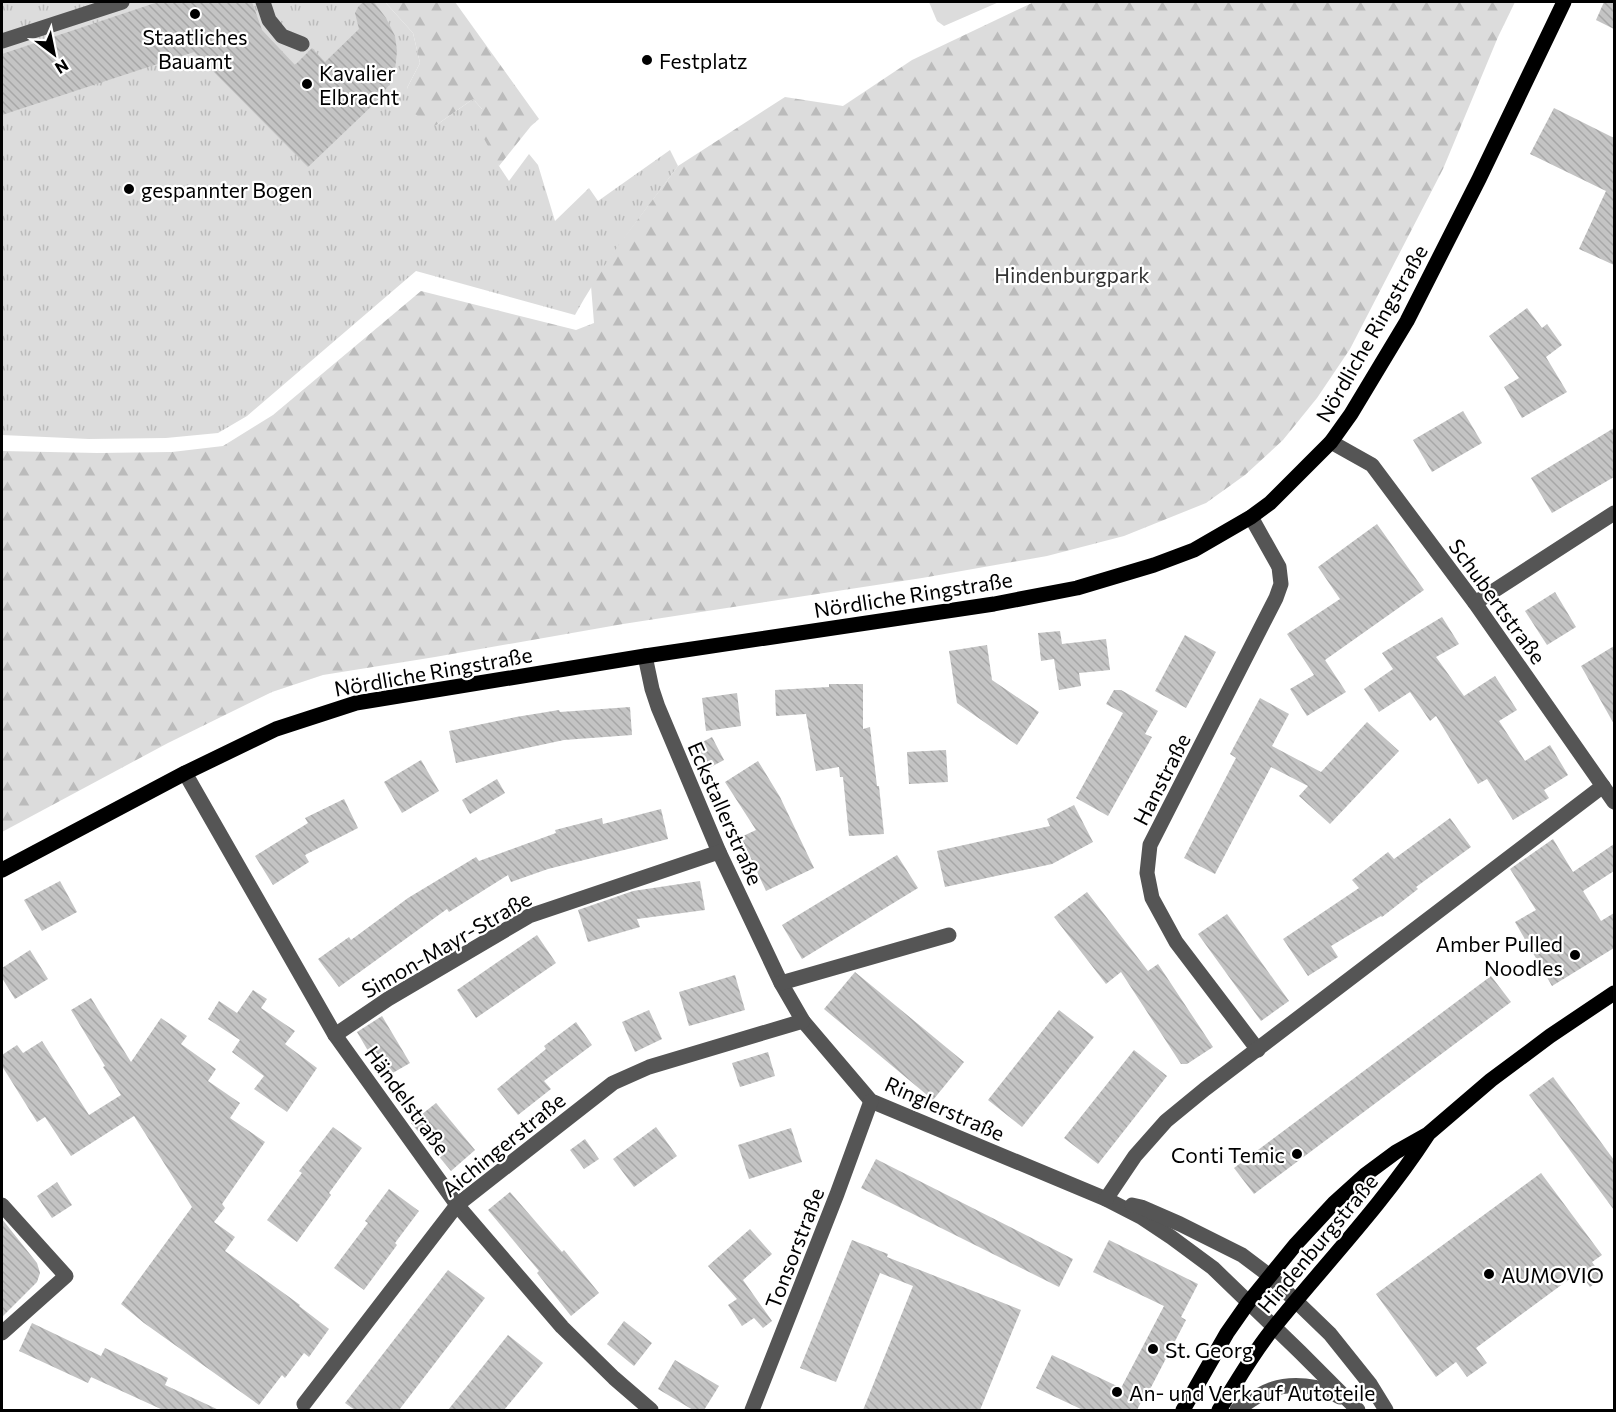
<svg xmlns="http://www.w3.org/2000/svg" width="1616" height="1412" font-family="Commissioner,sans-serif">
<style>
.grass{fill:url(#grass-tufts)}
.forest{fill:url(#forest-firs)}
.garden{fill:#dcdcdc}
.building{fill:url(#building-back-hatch)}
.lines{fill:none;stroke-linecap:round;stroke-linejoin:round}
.minor{stroke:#555;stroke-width:15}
.major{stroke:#000;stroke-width:15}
.poi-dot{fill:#000;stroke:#fff;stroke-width:2}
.labels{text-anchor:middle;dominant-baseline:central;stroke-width:4.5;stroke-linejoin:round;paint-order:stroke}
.poi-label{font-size:21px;fill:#000;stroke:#fff;text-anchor:start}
.park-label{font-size:21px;fill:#333;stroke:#fff}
.street-label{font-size:21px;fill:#000;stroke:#fff}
</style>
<defs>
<pattern id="grass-tufts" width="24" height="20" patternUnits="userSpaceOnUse" patternTransform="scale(1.5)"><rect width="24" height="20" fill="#dcdcdc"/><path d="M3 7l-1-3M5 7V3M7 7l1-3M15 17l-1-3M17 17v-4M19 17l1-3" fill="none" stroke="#bbb"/></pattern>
<pattern id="forest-firs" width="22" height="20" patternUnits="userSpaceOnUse" patternTransform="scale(1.5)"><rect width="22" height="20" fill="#dcdcdc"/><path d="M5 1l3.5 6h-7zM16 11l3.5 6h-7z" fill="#bbb"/></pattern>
<pattern id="building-back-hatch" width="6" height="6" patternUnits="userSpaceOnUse" patternTransform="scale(1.5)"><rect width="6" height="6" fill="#c4c4c4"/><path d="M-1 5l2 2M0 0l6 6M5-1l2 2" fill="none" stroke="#a7a7a7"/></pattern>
</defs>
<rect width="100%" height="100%" fill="#fff"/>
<path class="grass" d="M2 2H385L413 33 420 63 407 88 435 126 473 99 482 109 499 166 509 181 529 154 538 165 555 221 589 188 598 201 670 150 678 166C642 215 604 262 575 315L416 271 247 416 218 433 166 438 89 439 2 435Z"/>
<g class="forest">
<polygon points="385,2 455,2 539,119 531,126 499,166 477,126 482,109 473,99 435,126 415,114 407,88 420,63 413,33"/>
<polygon points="1034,2 1515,2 1498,37 1443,169 1350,349 1317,398 1283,440 1245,475 1206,503 1124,536 1047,556 922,578 623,624 435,657 323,675 272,692 168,743 2,832 2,451 97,453 172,452 223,446 273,415 421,291 576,330 594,323 591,286 620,243 678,166 785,97 843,106 912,60"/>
</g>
<polygon class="garden" points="929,2 999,2 944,26 937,21"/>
<g class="building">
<polygon points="158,2 252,2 262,30 295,65 312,48 325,62 359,29 355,13 358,7 363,2 374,2 386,18 395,36 397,51 395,70 389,85 376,102 308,167 194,52 2,115 2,54"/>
<polygon points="1604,2 1614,2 1614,29 1596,20"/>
<polygon points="1554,108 1614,138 1614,265 1579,249 1606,191 1530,154"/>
<polygon points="1527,308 1542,328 1547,324 1562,345 1546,357 1567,392 1522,418 1504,387 1519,378 1489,336"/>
<polygon points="1463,411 1482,443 1432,472 1413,440"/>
<polygon points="1614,428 1614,477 1552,513 1531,478"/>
<polygon points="1377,524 1424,590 1325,660 1346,692 1307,716 1290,689 1314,675 1287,634 1340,599 1318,567"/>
<polygon points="1555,592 1576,627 1547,645 1525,611"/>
<polygon points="1442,617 1459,644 1436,657 1464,696 1495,676 1517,710 1499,721 1525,761 1550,745 1568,775 1544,790 1549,798 1513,820 1487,779 1478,784 1436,716 1430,721 1410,692 1379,712 1364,689 1393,669 1382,653"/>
<polygon points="1060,631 1062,644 1106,639 1110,670 1079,673 1081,686 1059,690 1054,659 1041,661 1038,633"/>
<polygon points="1185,635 1216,652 1186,708 1155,691"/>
<polygon points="987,645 992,680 1039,712 1017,745 957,703 949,651"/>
<polygon points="1614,646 1614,724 1581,666"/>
<polygon points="829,684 863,684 863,729 870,727 877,786 879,786 884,834 849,836 843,777 840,777 839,767 816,771 806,714 776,716 775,690 829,687"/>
<polygon points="1114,690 1121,690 1158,711 1145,734 1152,737 1108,816 1076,798 1123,713 1106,704"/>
<polygon points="737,693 741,726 706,731 702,698"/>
<polygon points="1260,698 1289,714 1272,746 1321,772 1367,722 1399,751 1330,824 1299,796 1308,786 1271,767 1215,874 1184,858 1236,758 1230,754"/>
<polygon points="630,707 632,735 564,740 456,763 449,731 516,717 559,710 560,712"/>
<polygon points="712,737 724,760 707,769 695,746"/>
<polygon points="946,750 948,782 909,784 907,752"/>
<polygon points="421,760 439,791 402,813 384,782"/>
<polygon points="758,761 780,797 814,868 766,891 741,837 756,830 725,782"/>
<polygon points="497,779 505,793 470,814 462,800"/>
<polygon points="344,799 358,828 305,855 309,862 273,885 255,856 308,823 305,818"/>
<polygon points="1074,805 1093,842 1052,864 945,887 937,851 1050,826 1047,819"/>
<polygon points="661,809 668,839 548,869 511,882 508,875 449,912 447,909 339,987 318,959 349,937 351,940 408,898 476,857 479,861 556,833 555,830 602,818 603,824"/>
<polygon points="1450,818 1471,847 1416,887 1418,889 1382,917 1381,916 1331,946 1338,957 1308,976 1283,939 1359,888 1352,880 1388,852 1394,859"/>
<polygon points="1553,839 1573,872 1614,844 1614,871 1583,891 1601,921 1614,913 1614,948 1552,986 1515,922 1536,910 1510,869"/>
<polygon points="897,855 918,888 802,959 782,925"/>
<polygon points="60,881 77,912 42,931 24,900"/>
<polygon points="700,881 705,910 637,919 640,927 588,942 578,910 633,891"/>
<polygon points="1087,892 1148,971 1158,964 1213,1047 1187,1064 1181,1064 1121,972 1106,984 1054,917"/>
<polygon points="1227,914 1289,1001 1261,1021 1198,934"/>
<polygon points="537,935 556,963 476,1018 457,990"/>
<polygon points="30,950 48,979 15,999 2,978 2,968"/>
<polygon points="855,972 964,1062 933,1100 824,1009"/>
<polygon points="735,975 745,1010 689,1026 679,992"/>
<polygon points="1491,976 1511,1002 1254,1194 1234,1168"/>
<polygon points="253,990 267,999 261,1008 295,1031 285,1044 317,1068 287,1112 254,1089 264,1076 232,1052 240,1040 208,1019 219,1001 237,1013"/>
<polygon points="91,998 131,1062 161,1018 187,1036 181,1044 216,1069 208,1081 240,1103 230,1118 265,1142 222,1204 225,1208 214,1222 235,1237 225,1251 285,1294 300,1305 299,1306 329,1329 309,1357 304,1353 285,1378 282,1375 259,1405 144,1323 121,1304 192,1207 134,1116 71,1156 45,1117 37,1122 2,1066 2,1055 17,1045 23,1053 42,1041 89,1115 121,1095 103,1067 105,1066 71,1010"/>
<polygon points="649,1010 662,1039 635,1052 622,1022"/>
<polygon points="1059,1010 1094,1037 1022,1127 988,1100"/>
<polygon points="382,1016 410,1063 384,1078 357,1032"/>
<polygon points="576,1022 592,1045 544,1081 551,1089 518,1115 497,1089 546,1049 544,1046"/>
<polygon points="1134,1050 1167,1076 1098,1164 1064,1138"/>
<polygon points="768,1052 775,1076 740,1087 732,1063"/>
<polygon points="1553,1077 1614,1160 1614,1210 1529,1095"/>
<polygon points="436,1103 475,1150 451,1171 411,1123"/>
<polygon points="333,1127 362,1148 329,1193 331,1195 297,1242 267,1220 302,1173 299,1171"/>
<polygon points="656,1127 677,1156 634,1187 613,1159"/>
<polygon points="791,1128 802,1162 749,1179 738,1145"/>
<polygon points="585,1139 599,1159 584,1169 570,1150"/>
<polygon points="876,1159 1073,1259 1059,1287 861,1188"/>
<polygon points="1541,1173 1602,1255 1592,1262 1603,1277 1590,1287 1579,1272 1476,1348 1487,1363 1467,1377 1456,1362 1436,1377 1376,1294"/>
<polygon points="57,1182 72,1205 52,1218 37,1196"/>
<polygon points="389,1189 419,1211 395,1243 397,1245 364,1290 334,1268 368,1223 365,1221"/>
<polygon points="510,1192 562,1252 564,1250 599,1293 571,1316 537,1273 539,1271 488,1210"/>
<polygon points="2,1219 37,1263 40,1273 37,1282 2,1317"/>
<polygon points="750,1229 772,1254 743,1280 772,1321 763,1328 754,1318 742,1326 728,1305 737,1299 708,1266"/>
<polygon points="852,1240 888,1254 887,1257 1021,1310 980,1410 863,1410 913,1286 880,1273 836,1382 800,1368"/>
<polygon points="1109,1240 1198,1284 1181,1317 1186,1320 1147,1395 1145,1394 1137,1410 1083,1410 1036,1388 1052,1355 1121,1388 1164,1306 1093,1272"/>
<polygon points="448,1270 485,1298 399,1410 355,1410 345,1403"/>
<polygon points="624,1321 652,1343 634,1366 607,1344"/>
<polygon points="32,1323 101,1356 105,1348 168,1378 165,1385 219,1410 163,1410 91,1377 88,1383 19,1351"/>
<polygon points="508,1335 543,1363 504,1410 448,1410"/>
<polygon points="675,1360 719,1386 704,1410 693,1410 658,1389"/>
</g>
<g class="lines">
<g class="minor">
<polyline points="263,2 269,20 282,36 302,44"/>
<polyline points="2,41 122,2"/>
<polyline points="1331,442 1372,465 1475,603 1614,802"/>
<polyline points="1251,517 1279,567 1281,584 1276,598 1150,845 1147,873 1152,898 1176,942 1258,1050"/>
<polyline points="1475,603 1614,513"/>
<polyline points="645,656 652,689 658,707 719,852 781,983 803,1021 871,1101 1106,1199 1141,1217 1171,1237 1213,1268 1300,1352 1358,1410"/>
<polyline points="185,773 335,1035 457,1205 562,1327 614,1378 651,1410"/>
<polyline points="781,983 949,935"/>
<polyline points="335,1035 388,999 529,916 719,852"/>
<polyline points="1106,1199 1135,1156 1166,1121 1205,1089 1603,786"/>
<polyline points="2,1205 66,1276 2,1333"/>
<polyline points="1132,1205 1141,1207 1180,1224 1242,1255 1270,1276 1330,1334 1370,1384 1386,1410"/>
<polyline points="304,1404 457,1205 613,1083 649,1067 803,1021"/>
<polyline points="752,1410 837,1194 871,1101"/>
<path d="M1237 1410C1247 1403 1258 1394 1270 1390 1291 1382 1320 1385 1340 1397"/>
</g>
<g class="major">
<polyline points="2,870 185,773 276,729 356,703 645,656 994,604 1077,588 1154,565 1194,550 1251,517 1270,503 1331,442 1351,414 1407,321 1479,179 1564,2"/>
<polyline points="1183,1410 1227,1333 1248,1303 1296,1244 1334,1203 1365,1175 1396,1152 1428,1134 1491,1080 1522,1057 1550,1036 1614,993"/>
<path d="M1219 1410C1237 1382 1253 1352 1275 1326 1326 1263 1383 1204 1427 1136"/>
</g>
</g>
<g class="poi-dot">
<circle cx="195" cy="14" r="6"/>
<circle cx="647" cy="60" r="6"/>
<circle cx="307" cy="84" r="6"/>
<circle cx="129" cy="189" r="6"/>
<circle cx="1575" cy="955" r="6"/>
<circle cx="1297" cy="1154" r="6"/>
<circle cx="1489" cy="1274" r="6"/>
<circle cx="1153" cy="1349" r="6"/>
<circle cx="1117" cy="1392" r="6"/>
</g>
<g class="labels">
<g class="poi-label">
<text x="195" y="36" text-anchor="middle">Staatliches<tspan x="195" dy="24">Bauamt</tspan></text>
<text x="659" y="60">Festplatz</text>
<text x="319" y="72">Kavalier<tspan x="319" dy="24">Elbracht</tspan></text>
<text x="141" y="189">gespannter Bogen</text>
<text x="1563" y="943" text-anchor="end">Amber Pulled<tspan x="1563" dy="24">Noodles</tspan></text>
<text x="1285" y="1154" text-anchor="end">Conti Temic</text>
<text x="1501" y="1274">AUMOVIO</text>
<text x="1165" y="1349">St. Georg</text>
<text x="1129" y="1392">An- und Verkauf Autoteile</text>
</g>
<g class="park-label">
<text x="1072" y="274">Hindenburgpark</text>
</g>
<g class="street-label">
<text transform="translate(1371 333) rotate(-60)">Nördliche Ringstraße</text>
<text transform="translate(913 594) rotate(-9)">Nördliche Ringstraße</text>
<text transform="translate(1498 601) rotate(54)">Schubertstraße</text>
<text transform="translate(433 671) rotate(-10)">Nördliche Ringstraße</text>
<text transform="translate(1161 779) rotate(-63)">Hanstraße</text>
<text transform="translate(726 813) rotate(66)">Eckstallerstraße</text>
<text transform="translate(446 944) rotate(-30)">Simon-Mayr-Straße</text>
<text transform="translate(408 1100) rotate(54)">Händelstraße</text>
<text transform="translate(945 1108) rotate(24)">Ringlerstraße</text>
<text transform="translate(503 1144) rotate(-39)">Aichingerstraße</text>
<text transform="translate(1317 1243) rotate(-50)">Hindenburgstraße</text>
<text transform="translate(794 1248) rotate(-69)">Tonsorstraße</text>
</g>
</g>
<rect width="1616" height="1412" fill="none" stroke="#000000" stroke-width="6"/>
<g transform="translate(54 54) rotate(148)" stroke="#ffffff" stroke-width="4.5" paint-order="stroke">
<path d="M0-4.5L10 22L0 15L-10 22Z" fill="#000000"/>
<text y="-9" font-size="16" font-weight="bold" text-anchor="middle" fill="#000000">N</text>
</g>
</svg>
